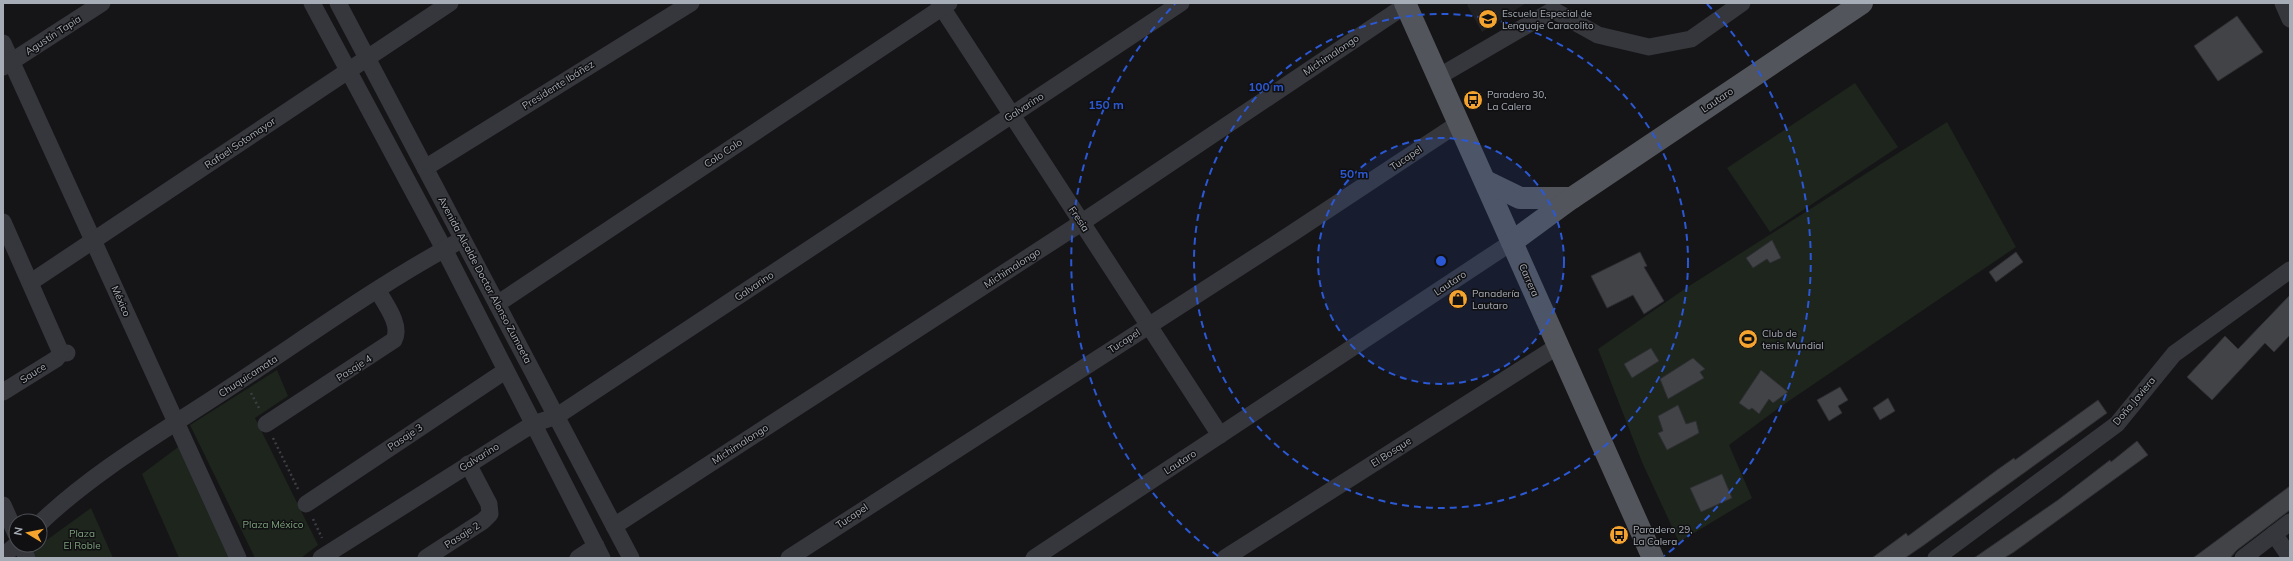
<svg xmlns="http://www.w3.org/2000/svg" width="2293" height="561" font-family="Mulish,sans-serif">
<style>
.built{fill:#212124}
.green{fill:#1d251d}
.building{fill:#414347;stroke:#2f2f33}
.lines{fill:none;stroke-linecap:round;stroke-linejoin:round}
.path{stroke:#3c3e43;stroke-width:2.5;stroke-dasharray:2 3;stroke-linecap:butt}
.minor{stroke:#36373c;stroke-width:17}
.major{stroke:#52555b;stroke-width:22}
.ring{fill:none;stroke:#2b58d5;stroke-width:2;stroke-dasharray:7 5}
.labels{text-anchor:middle;dominant-baseline:central;stroke-width:3;stroke-linejoin:round;paint-order:stroke}
.poi-label{font-size:10px;fill:#a7adb7;stroke:#101012;text-anchor:start}
.street-label{font-size:10px;fill:#a7adb7;stroke:#101012}
.park-label{font-size:10px;fill:#7ea37d;stroke:#101012}
.centre{fill:#2b58d5;stroke:#101012;stroke-width:2}
.ring-label{font-size:12px;text-anchor:middle;font-weight:bold;fill:#2b58d5;stroke:#101012;stroke-width:3;stroke-linejoin:round;paint-order:stroke}
</style>
<rect width="100%" height="100%" fill="#151517"/>
<polygon class="built" points="1469,3 1526,3 1482,32 1467,5"/>
<g class="green">
<polygon points="1855,83 1898,147 1770,232 1727,168"/>
<polygon points="1947,122 2016,247 1780,407 1729,445 1752,498 1679,542 1642,462 1598,349 1686,288"/>
<polygon points="277,370 288,396 255,418 318,545 301,558 255,558 190,425"/>
<polygon points="185,442 241,558 179,558 142,474"/>
<polygon points="91,508 113,558 36,558 33,550"/>
</g>
<g class="building">
<polygon points="2237,16 2263,52 2218,81 2194,46"/>
<polygon points="1772,240 1781,258 1770,263 1767,259 1753,268 1746,258"/>
<polygon points="1640,252 1647,266 1644,267 1664,301 1644,314 1633,295 1607,308 1591,276"/>
<polygon points="2016,252 2023,262 1996,282 1989,272"/>
<polygon points="2290,295 2290,335 2274,352 2265,343 2212,400 2187,377 2225,336 2238,349"/>
<polygon points="1651,348 1659,361 1632,378 1624,364"/>
<polygon points="1693,358 1705,369 1700,372 1704,378 1668,399 1660,379"/>
<polygon points="1761,370 1788,392 1773,403 1769,399 1759,414 1752,408 1749,410 1739,403"/>
<polygon points="1840,387 1848,400 1838,406 1842,413 1829,421 1817,400"/>
<polygon points="1888,398 1895,411 1880,420 1873,408"/>
<polygon points="2098,400 2107,413 1924,545 1905,558 1872,558 1906,533 1908,536 1997,470 2014,458 2015,460"/>
<polygon points="1678,405 1686,424 1696,421 1699,433 1667,450 1658,433 1663,431 1658,416"/>
<polygon points="2137,441 2148,455 2014,552 2004,558 1974,558 2058,500 2110,460 2111,462"/>
<polygon points="1722,474 1732,498 1701,512 1690,488"/>
<polygon points="2290,486 2290,510 2237,550 2230,558 2193,558"/>
</g>
<g class="lines">
<g class="path">
<polyline points="251,393 260,410"/>
<polyline points="273,438 298,489"/>
<polyline points="313,519 322,538"/>
</g>
<g class="minor">
<polyline points="312,3 444,249 602,558"/>
<polyline points="338,3 631,558"/>
<polyline points="939,3 1220,435"/>
<polyline points="2283,3 2290,19"/>
<polyline points="3,43 238,558"/>
<polyline points="3,67 102,3"/>
<polyline points="1438,77 1553,10 1598,35 1649,47 1691,39 1742,3"/>
<polyline points="425,168 691,3"/>
<polyline points="3,222 61,353 67,353"/>
<polyline points="31,282 450,3"/>
<polyline points="497,304 949,3"/>
<polyline points="3,392 56,359 61,353"/>
<path d="M266 424 394 340C402 325 385 304 378 291"/>
<polyline points="306,504 505,371"/>
<polyline points="3,505 16,534"/>
<path d="M40 523C98 468 166 430 232 386 304 339 378 285 454 244"/>
<polyline points="614,526 1081,223 1406,5"/>
<polyline points="2274,534 2290,557"/>
<polyline points="21,545 27,558"/>
<polyline points="3,556 16,545"/>
<polyline points="321,558 533,424 557,416 1181,3"/>
<polyline points="426,558 483,521 490,514 489,504 468,464"/>
<polyline points="578,558 596,546"/>
<polyline points="789,558 1291,234 1459,123"/>
<polyline points="1034,558 1512,242"/>
<polyline points="1225,558 1558,346"/>
<polyline points="1936,558 2117,424 2174,354 2290,270"/>
<polyline points="2243,558 2290,522"/>
</g>
<g class="major">
<polyline points="1405,3 1653,558"/>
<polyline points="1485,181 1520,198 1572,198"/>
<polyline points="1512,242 1572,198 1862,3"/>
</g>
</g>
<circle cx="1441" cy="261" r="123" fill="#2b58d5" fill-opacity=".12"/>
<g class="ring">
<circle cx="1441" cy="261" r="123"/>
<circle cx="1441" cy="261" r="247"/>
<path d="M1218 556A370 370 0 0 1 1175 4M1707 4A370 370 0 0 1 1664 556"/>
</g>
<defs>
<g id="school-disc" transform="scale(1)"><circle r="9.5" fill="#f5a32f" stroke="#101012"/><path d="M0-5L7-2L0 1L-7-2ZM-4 1L0 2.5L4 1V4Q0 6-4 4Z" fill="#111"/></g>
<g id="bus-disc" transform="scale(1)"><circle r="9.5" fill="#f5a32f" stroke="#101012"/><path d="M-5-6H5V4H4V6H2V4H-2V6H-4V4H-5ZM-3.5-4V0h7V-4ZM-3.5 1.2v1.5H-2V1.2ZM2 1.2v1.5H3.5V1.2Z" fill="#111"/></g>
<g id="shop-disc" transform="scale(1)"><circle r="9.5" fill="#f5a32f" stroke="#101012"/><path d="M-5-2.5h2.3a2.7 3.5 0 0 1 5.4 0H5L5.5 6h-11ZM-1.5-2.5h3a1.5 2.3 0 0 0-3 0Z" fill="#111"/></g>
<g id="stadium-disc" transform="scale(1)"><circle r="9.5" fill="#f5a32f" stroke="#101012"/><path d="M0-5a6.5 5 0 1 0 0 10a6.5 5 0 1 0 0-10ZM-3.5-1.8h7v3.6h-7Z" fill="#111"/></g>
</defs>
<g fill-rule="evenodd">
<use href="#school-disc" x="1488" y="19"/>
<use href="#bus-disc" x="1473" y="100"/>
<use href="#shop-disc" x="1458" y="299"/>
<use href="#stadium-disc" x="1748" y="339"/>
<use href="#bus-disc" x="1619" y="535"/>
</g>
<g class="labels">
<g class="poi-label">
<text x="1502" y="13">Escuela Especial de<tspan x="1502" dy="12">Lenguaje Caracolito</tspan></text>
<text x="1487" y="94">Paradero 30,<tspan x="1487" dy="12">La Calera</tspan></text>
<text x="1472" y="293">Panadería<tspan x="1472" dy="12">Lautaro</tspan></text>
<text x="1762" y="333">Club de<tspan x="1762" dy="12">tenis Mundial</tspan></text>
<text x="1633" y="529">Paradero 29,<tspan x="1633" dy="12">La Calera</tspan></text>
</g>
<g class="street-label">
<text transform="translate(53 35) rotate(-33)">Agustín Tapia</text>
<text transform="translate(1331 55) rotate(-34)">Michimalongo</text>
<text transform="translate(558 85) rotate(-32)">Presidente Ibáñez</text>
<text transform="translate(1717 100) rotate(-34)">Lautaro</text>
<text transform="translate(1024 107) rotate(-33)">Galvarino</text>
<text transform="translate(240 143) rotate(-34)">Rafael Sotomayor</text>
<text transform="translate(723 153) rotate(-34)">Colo Colo</text>
<text transform="translate(1406 158) rotate(-34)">Tucapel</text>
<text transform="translate(1079 219) rotate(56)">Fresia</text>
<text transform="translate(1012 268) rotate(-33)">Michimalongo</text>
<text transform="translate(485 280) rotate(62)">Avenida Alcalde Doctor Alonso Zumaeta</text>
<text transform="translate(1529 280) rotate(66)">Carrera</text>
<text transform="translate(1450 283) rotate(-34)">Lautaro</text>
<text transform="translate(754 286) rotate(-34)">Galvarino</text>
<text transform="translate(121 301) rotate(66)">México</text>
<text transform="translate(1124 341) rotate(-33)">Tucapel</text>
<text transform="translate(354 368) rotate(-33)">Pasaje 4</text>
<text transform="translate(33 373) rotate(-33)">Sauce</text>
<text transform="translate(248 376) rotate(-33)">Chuquicamata</text>
<text transform="translate(2134 401) rotate(-50)">Doña Javiera</text>
<text transform="translate(405 437) rotate(-34)">Pasaje 3</text>
<text transform="translate(740 444) rotate(-33)">Michimalongo</text>
<text transform="translate(1391 452) rotate(-33)">El Bosque</text>
<text transform="translate(479 457) rotate(-32)">Galvarino</text>
<text transform="translate(1180 462) rotate(-33)">Lautaro</text>
<text transform="translate(852 516) rotate(-34)">Tucapel</text>
<text transform="translate(462 535) rotate(-33)">Pasaje 2</text>
</g>
<g class="park-label">
<text x="273" y="524">Plaza México</text>
<text x="82" y="533">Plaza<tspan x="82" dy="12">El Roble</tspan></text>
</g>
</g>
<circle cx="1441" cy="261" r="6" class="centre"/>
<g class="ring-label">
<text x="1266" y="91">100 m</text>
<text x="1106" y="109">150 m</text>
<text x="1354" y="178">50 m</text>
</g>
<rect width="2293" height="561" fill="none" stroke="#a7adb7" stroke-width="8"/>
<g transform="translate(28 533) rotate(280)"><circle r="19" fill="#101012" stroke="#4c4f54"/>
<path d="M0-3L7 15L0 10L-7 15Z" fill="#f5a32f"/>
<text y="-6" font-size="11" font-weight="bold" text-anchor="middle" fill="#a7adb7">N</text>
</g>
</svg>
